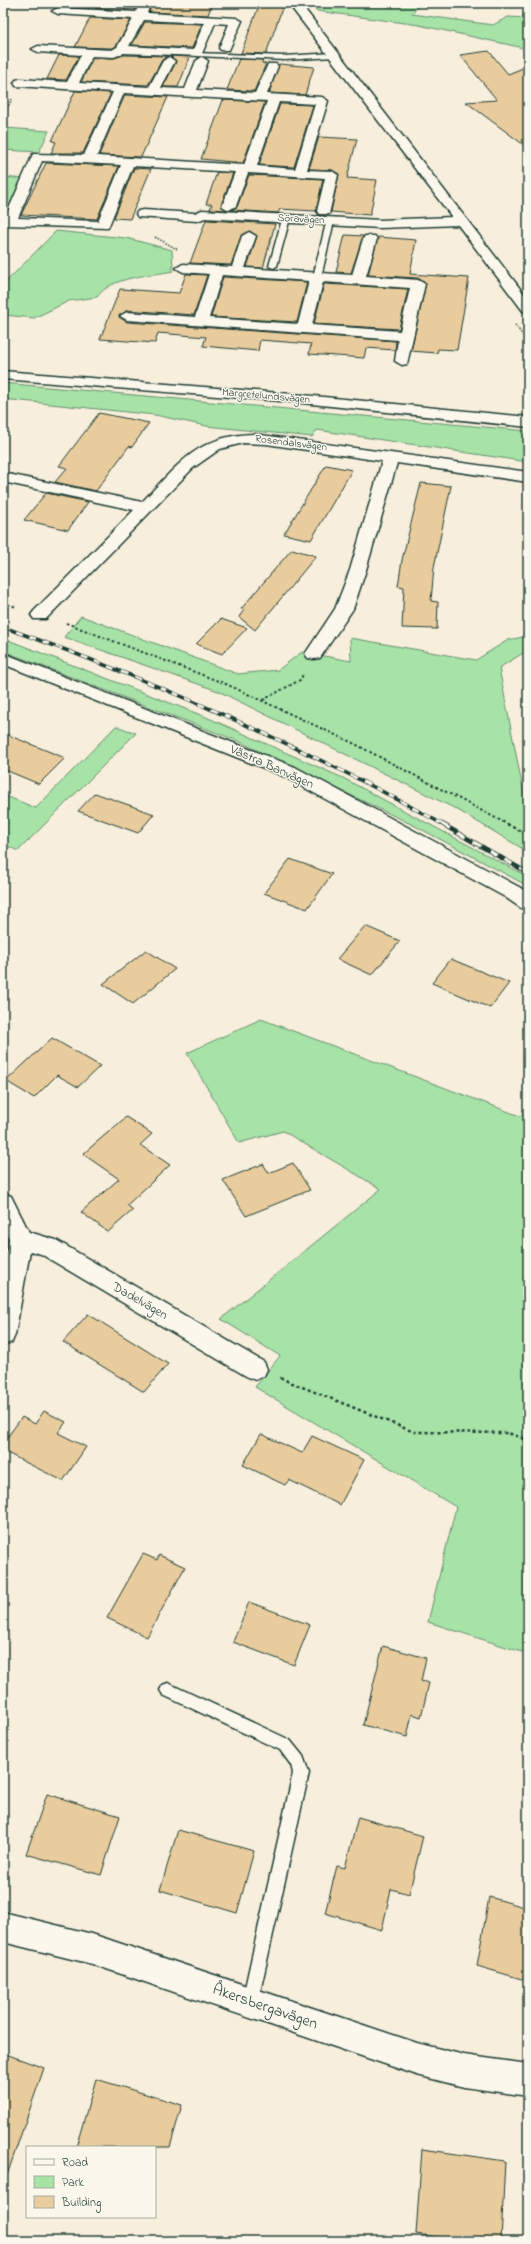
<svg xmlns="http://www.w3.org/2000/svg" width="531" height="2244" font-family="'Indie Flower',sans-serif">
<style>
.green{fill:#a7e2a7;stroke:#63906e}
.building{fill:#e9cc9d;stroke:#1f3d34}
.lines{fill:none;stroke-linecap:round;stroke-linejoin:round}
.lane-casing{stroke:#1f3d34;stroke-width:3}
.street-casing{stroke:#1f3d34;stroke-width:3}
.path-far3{stroke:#1f3d34;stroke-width:1.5;stroke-dasharray:1.5 1.5;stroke-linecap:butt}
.path-far2{stroke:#1f3d34;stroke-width:2;stroke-dasharray:2.5 2.5;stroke-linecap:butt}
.path-far1{stroke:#1f3d34;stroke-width:2.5;stroke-dasharray:3 3;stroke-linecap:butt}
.path{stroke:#1f3d34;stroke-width:3.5;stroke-dasharray:4 4;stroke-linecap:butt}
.lane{fill:#fbf7ec;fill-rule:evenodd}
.street{fill:#fbf7ec;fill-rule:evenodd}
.rail-far1-casing{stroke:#1f3d34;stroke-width:3.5}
.rail-casing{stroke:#1f3d34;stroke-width:4.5}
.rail-far1{stroke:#fbf7ec;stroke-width:2.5;stroke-dasharray:7;stroke-linecap:butt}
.rail{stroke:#fbf7ec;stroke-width:3;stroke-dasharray:9;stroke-linecap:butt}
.labels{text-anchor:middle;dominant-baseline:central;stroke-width:3;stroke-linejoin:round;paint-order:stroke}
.far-street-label{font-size:11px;fill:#1f3d34;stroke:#fbf7ec}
.street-label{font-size:13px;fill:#1f3d34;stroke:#fbf7ec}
.near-street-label{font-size:16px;fill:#1f3d34;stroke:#fbf7ec}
</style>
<rect width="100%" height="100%" fill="#f7eedc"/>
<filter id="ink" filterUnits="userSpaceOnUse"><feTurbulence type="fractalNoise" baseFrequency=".025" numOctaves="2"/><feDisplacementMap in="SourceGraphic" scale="8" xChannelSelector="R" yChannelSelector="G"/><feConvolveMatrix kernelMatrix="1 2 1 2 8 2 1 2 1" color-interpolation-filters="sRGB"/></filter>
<g filter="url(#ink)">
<g class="green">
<polygon points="311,3 420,3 412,14 493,25 508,17 528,18 528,49 419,25 317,11"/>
<polygon points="4,128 49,131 39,152 3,150"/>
<polygon points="3,177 25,179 7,214 3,214"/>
<path d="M56 231 126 238 172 250 173 271C149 276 112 276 97 297L69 301 34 318 3 315V285Z"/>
<polygon points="3,383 528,431 528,462 317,430 312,437 206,426 155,415 3,399"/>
<polygon points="81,616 238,674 278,670 302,652 351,661 350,638 476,660 508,640 528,636 528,650 499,668 528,815 528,852 456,809 218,691 64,637"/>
<polygon points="3,638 206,717 343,778 528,877 528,886 417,827 238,741 3,651"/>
<polygon points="116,726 136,733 18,851 3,844 3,795 36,808"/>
<polygon points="261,1019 520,1116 528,1107 528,1654 428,1622 456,1507 255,1387 280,1356 221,1319 381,1189 283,1131 239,1143 187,1053"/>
</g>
<g class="building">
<polygon points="98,3 137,3 135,10 95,8"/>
<polygon points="152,3 212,3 208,15 149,12"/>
<polygon points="260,3 284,3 266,54 241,53"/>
<polygon points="90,18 131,20 116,46 112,48 75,47"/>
<polygon points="145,22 202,24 192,48 132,45"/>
<polygon points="489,51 508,74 528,66 528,148 466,102 497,100 460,55"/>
<polygon points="59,55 79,56 66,80 47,79"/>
<polygon points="124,55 168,56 162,60 148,85 81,82 93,58 114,58"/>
<polygon points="171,56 190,57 178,87 163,87 176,62"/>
<polygon points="239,59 263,60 262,63 266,64 254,91 227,90"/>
<polygon points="279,64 314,67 305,95 269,93"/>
<polygon points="75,91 111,93 83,153 51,153 56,142 52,141"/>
<polygon points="125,95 168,97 141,157 99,155"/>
<polygon points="223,100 265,102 243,163 201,159"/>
<polygon points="280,104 313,105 294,167 259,165"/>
<polygon points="319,137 357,139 347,178 377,180 370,215 331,212 339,174 332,170 309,169"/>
<polygon points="46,163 119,166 97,219 21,215"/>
<polygon points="134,168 151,169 130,219 114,218"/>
<polygon points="217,172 233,173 221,205 226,210 210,209 212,204 206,204"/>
<polygon points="249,175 323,179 316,211 280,209 278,213 232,210 237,207"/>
<polygon points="206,220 275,224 263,268 247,267 257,236 250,231 241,236 231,265 190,263"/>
<polygon points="345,235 363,236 351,273 336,272"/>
<polygon points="378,237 416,240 410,274 469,278 457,350 438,349 437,353 411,351 426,283 418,278 368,275"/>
<polygon points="186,274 207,275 194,315 127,310 119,317 127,322 396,341 395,350 366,348 364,358 309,354 311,344 260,340 258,351 203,346 206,337 158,333 155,343 100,339 120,289 179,293"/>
<polygon points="223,277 307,282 297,322 211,317"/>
<polygon points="324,284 408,289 399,329 314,324"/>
<polygon points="99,413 149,423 132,447 129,446 96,491 55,482 67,468 59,466"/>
<polygon points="326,465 352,470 311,540 284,534"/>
<polygon points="421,483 451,486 434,567 431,601 438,602 437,629 402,628 404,587 398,586 402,560"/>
<polygon points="46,493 88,502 68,530 24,520"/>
<polygon points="292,549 316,556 255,630 239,617 244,610 241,609"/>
<polygon points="221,619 247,628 222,654 196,644"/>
<polygon points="3,733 65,758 39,784 3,769"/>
<polygon points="95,793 154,814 138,833 78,811"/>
<polygon points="290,859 332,874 307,909 264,893"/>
<polygon points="365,926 400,941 372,975 337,959"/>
<polygon points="146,950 175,969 133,1004 103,984"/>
<polygon points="451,959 509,983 490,1008 432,983"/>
<polygon points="52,1038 100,1066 78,1087 57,1075 34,1098 6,1081"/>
<polygon points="126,1117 152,1134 140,1145 170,1165 127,1205 133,1210 108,1232 81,1212 119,1179 83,1154"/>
<polygon points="293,1163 310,1190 246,1216 223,1180 263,1164 269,1173"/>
<polygon points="88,1314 168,1364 144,1392 63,1342"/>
<polygon points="44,1411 66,1422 58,1433 86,1447 63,1481 3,1451 3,1443 22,1417 35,1424"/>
<polygon points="261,1434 302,1453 312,1436 364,1460 340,1505 289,1480 285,1485 243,1465"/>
<polygon points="143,1554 157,1560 159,1555 185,1567 147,1637 107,1618"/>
<polygon points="249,1602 310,1625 294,1665 233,1642"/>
<polygon points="383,1646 426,1658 421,1681 429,1683 421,1717 412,1714 407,1737 363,1725"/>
<polygon points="47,1794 120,1816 101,1875 26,1854"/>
<polygon points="358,1817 423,1836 409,1894 391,1889 382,1930 325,1913 337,1866 345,1868"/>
<polygon points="178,1830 254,1851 237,1913 160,1890"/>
<polygon points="489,1897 528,1908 528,1962 525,1980 477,1966"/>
<polygon points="3,2053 44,2068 7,2175 3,2174"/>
<polygon points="96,2079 182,2105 170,2147 76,2147"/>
<polygon points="422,2149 505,2161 501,2241 465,2241 416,2234"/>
</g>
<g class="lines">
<g class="lane-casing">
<g id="lane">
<polygon points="195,53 285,56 334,53 337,55 334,57 285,60 197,56 195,55"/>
<polygon points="283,216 290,218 277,266 273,268 269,266"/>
<polygon points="327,219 334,221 321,277 317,279 313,277"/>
<polygon points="168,1683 290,1740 303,1756 309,1773 258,2001 256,2007 250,2009 244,2007 242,2001 293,1773 291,1765 280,1750 163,1695 160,1690 163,1685"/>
</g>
</g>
<g class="street-casing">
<g id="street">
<path d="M139 3H151L147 13 236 18 242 21 229 50H221L219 48 229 24 215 23 201 56 124 53 114 57 92 56 79 83 149 87 163 61 169 57 175 61 161 88 185 89 196 61 202 57 208 61 197 90 255 93 268 64H276L278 66 267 94 322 97 328 101 307 170 332 171 338 175 329 214H319L317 211 325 178 248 173 236 206 229 210 222 206 235 172 133 166 108 228 5 225 3 222 33 154 84 155 113 92 16 86 14 83 16 80 20 79 67 82 81 55 38 52 32 49 38 46 112 50 117 47 133 19 58 14 52 11 58 8 136 12ZM144 20 204 23 193 50 129 46ZM124 93 267 101 244 165 97 156ZM279 102 315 104 295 169 257 166ZM42 161 121 165 98 221 18 218Z"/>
<polygon points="288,3 300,3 528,299 528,312 523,311 458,225 380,228 205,218 197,221 138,217 136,214 138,211 143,210 195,213 202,210 380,220 452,217"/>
<path d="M249 232 256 236 245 268 352 275 363 239 365 236H375L377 239 366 276 418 280 425 284 407 364 402 365 395 361 398 340 127 320 120 316 127 312 195 317 209 274 183 272 176 268 183 264 232 267 242 236ZM222 275 309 281 298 324 209 318ZM323 282 410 288 400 331 312 325Z"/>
<polygon points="3,371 293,394 528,417 528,427 293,402 3,379"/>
<path d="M254 434 528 472V482L397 463 366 570 353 609 320 658 314 659 308 658 305 654 335 609 350 570 382 461 266 444 243 443 220 449 193 468 46 619H34L31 615 34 611 134 510 3 482V476L8 474 142 502C178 465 198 435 254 434Z"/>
<polygon points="3,653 295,767 519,887 528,893 528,910 521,908 505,897 281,775 3,664"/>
<polygon points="3,1193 11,1196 29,1232 56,1240 264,1362 267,1369 264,1376 255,1380 246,1376 41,1254 30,1251 15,1335 12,1342 3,1345 3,1272 9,1239 3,1226"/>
<polygon points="3,1912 92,1934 417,2043 464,2055 528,2064 528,2096 464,2087 417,2075 92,1964 3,1942"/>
</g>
</g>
<g class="path-far3">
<polyline points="3,116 12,99"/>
<polyline points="155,237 177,249"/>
<polyline points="515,325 528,342"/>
</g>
<g class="path-far2">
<polyline points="3,603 17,607"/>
<polyline points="66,623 226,684 355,744 509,825"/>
<polyline points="263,700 300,680 304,673"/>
</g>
<g class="path-far1">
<polyline points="507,824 528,835"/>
<polyline points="280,1378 414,1432 508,1433 525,1439"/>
</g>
<polyline class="path" points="522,1438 528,1440"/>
<use href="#lane" class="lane"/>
<use href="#street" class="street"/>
<g class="rail-far1-casing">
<path id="rail-far1" d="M3 627C155 681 303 746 444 825"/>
</g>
<g class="rail-casing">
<polyline id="rail" points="442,824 528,873"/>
</g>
<use href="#rail-far1" class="rail-far1"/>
<use href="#rail" class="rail"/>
</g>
</g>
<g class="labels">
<g class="far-street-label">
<text transform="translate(301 219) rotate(3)">Söravägen</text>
<text transform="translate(266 396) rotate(5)">Margretelundsvägen</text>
<text transform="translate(291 443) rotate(7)">Rosendalsvägen</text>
</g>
<g class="street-label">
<text transform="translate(272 767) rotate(24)">Västra Banvägen</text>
<text transform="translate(140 1301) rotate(30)">Dadelvägen</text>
</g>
<g class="near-street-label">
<text transform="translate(265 2007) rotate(19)">Åkersbergavägen</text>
</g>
</g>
<rect width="531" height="2244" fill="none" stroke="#fbf7ec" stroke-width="16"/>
<rect x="8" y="8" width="515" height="2228" fill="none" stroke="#1f3d34" stroke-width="1.5" filter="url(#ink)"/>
<rect x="26" y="2146" width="130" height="72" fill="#fbf7ec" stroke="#a3ada2"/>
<rect x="34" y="2159" width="20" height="6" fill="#fbf7ec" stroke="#a3ada2"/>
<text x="62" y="2166" font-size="12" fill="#1f3d34">Road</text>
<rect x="34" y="2176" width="20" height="12" fill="#a7e2a7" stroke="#a3ada2"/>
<text x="62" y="2186" font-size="12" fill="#1f3d34">Park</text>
<rect x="34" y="2196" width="20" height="12" fill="#e9cc9d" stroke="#a3ada2"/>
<text x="62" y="2206" font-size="12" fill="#1f3d34">Building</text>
</svg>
